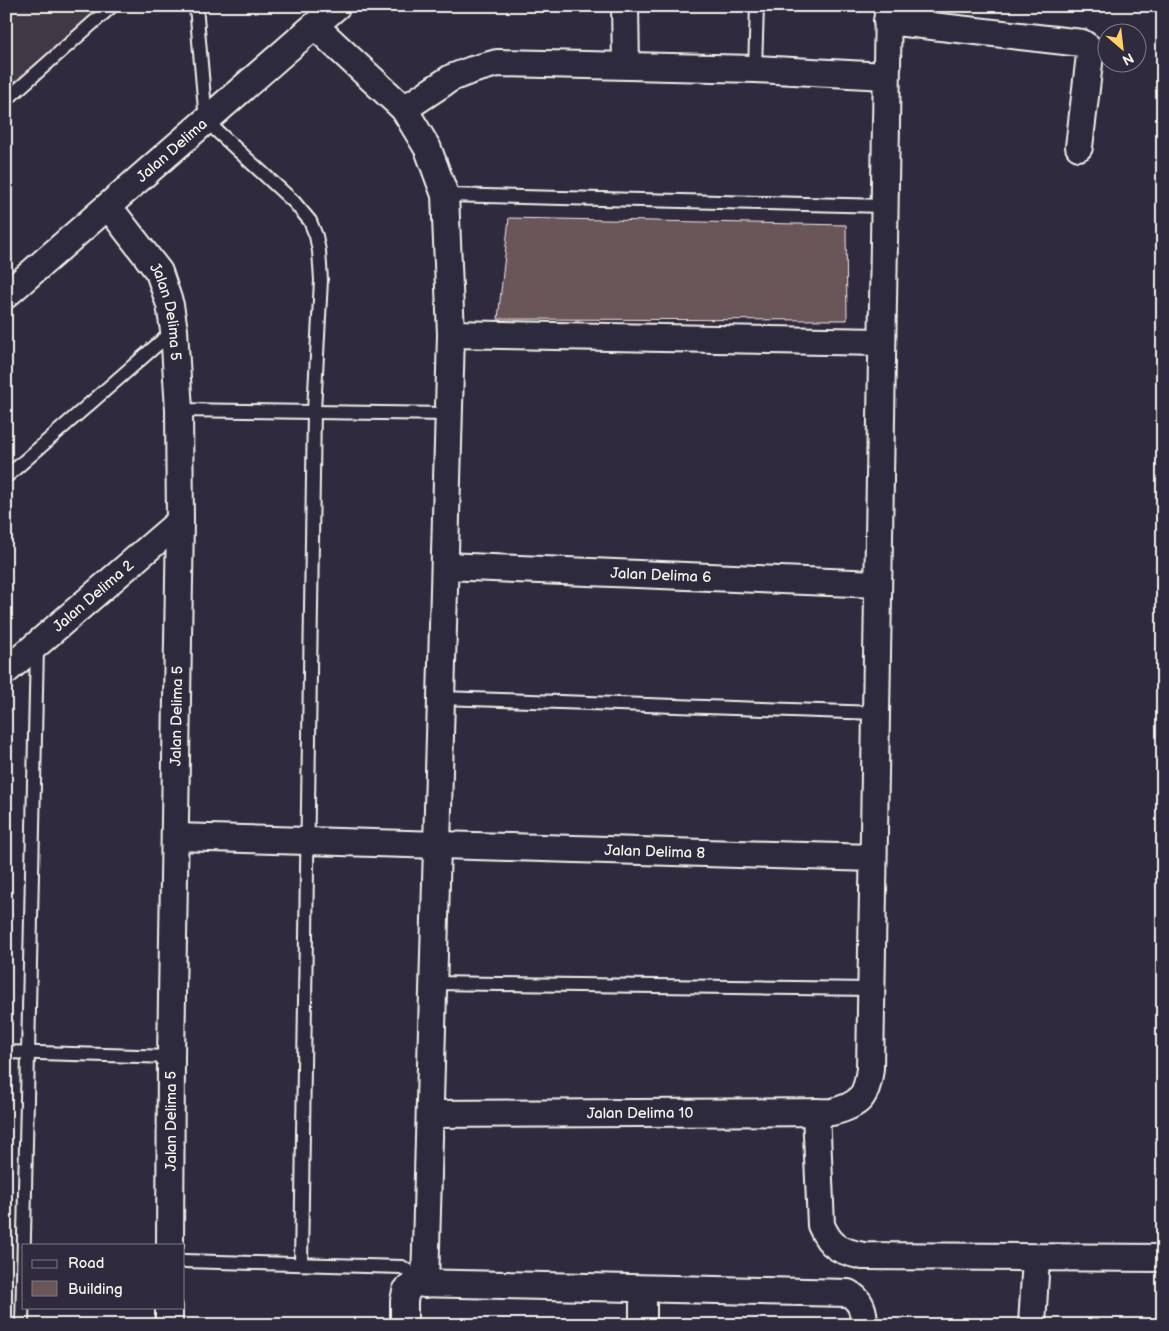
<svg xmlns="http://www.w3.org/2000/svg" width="1169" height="1331" font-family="'Balsamiq Sans',sans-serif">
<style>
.built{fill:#413745}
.building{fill:#6a5558;stroke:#f4f1e8}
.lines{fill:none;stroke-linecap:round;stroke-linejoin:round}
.lane-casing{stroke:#f4f1e8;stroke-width:16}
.street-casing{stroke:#f4f1e8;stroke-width:30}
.lane{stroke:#2f2a3d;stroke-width:12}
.street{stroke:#2f2a3d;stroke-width:26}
.labels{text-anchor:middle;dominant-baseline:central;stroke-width:4;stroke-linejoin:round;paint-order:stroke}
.street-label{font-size:15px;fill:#f4f1e8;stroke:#2f2a3d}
</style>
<rect width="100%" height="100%" fill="#2f2a3d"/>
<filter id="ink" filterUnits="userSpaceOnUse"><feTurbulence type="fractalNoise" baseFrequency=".02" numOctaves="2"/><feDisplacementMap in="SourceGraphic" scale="10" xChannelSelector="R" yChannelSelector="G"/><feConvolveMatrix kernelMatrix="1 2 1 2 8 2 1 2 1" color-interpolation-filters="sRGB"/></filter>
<g filter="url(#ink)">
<polygon class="built" points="6,6 119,6 6,105"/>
<polygon class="building" points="509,218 846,225 847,320 498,319"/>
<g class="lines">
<g class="lane-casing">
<g id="lane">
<polyline points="196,6 206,121 294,202 310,221 316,236 319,251 321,280 314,411 301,1264"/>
<polyline points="755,69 757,6"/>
<polyline points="6,100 112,6"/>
<polyline points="445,195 884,206"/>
<polyline points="179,410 448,414"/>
<polyline points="6,477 174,330"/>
<polyline points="441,698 876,713"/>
<polyline points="433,983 871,989"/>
<polyline points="6,1052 171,1057"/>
<polyline points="184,1261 402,1267 423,1282"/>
<polyline points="22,1325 37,647"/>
</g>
</g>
<g class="street-casing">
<g id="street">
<polyline points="625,6 626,65"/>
<polyline points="887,21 1082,43 1088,47 1090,55 1079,147"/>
<polyline points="315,26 404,109 428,149 445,195 451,334 425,1284"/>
<polyline points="404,109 451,78 472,70 497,63 755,69 886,76"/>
<path id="s1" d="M108 206 159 272 170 305 174 330 179 410 180 521 171 1057 170 1245"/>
<path id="s2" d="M6 295 337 6"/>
<polyline points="451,334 882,342"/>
<path id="s3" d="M445 566 878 584"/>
<path id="s4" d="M6 671 180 521"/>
<path id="s5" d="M175 837 873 858"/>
<path d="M816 1112 821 1225C830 1247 840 1251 863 1256L1163 1258"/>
<path id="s6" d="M430 1114 832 1112C860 1105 867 1097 870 1068L888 6"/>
<polyline points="169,1325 169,1307"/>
<path d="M404 1325V1301L406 1291 415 1283 848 1293C861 1300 864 1310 864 1325"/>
<polyline points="643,1325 643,1303"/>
<polyline points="1032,1325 1036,1258"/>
</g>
</g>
<use href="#lane" class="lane"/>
<use href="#street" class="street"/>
</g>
</g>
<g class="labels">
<g class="street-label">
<text stroke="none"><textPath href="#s2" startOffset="220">Jalan Delima</textPath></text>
<text stroke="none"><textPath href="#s1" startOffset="124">Jalan Delima 5</textPath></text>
<text stroke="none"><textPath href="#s3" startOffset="216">Jalan Delima 6</textPath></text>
<text stroke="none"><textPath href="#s4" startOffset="115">Jalan Delima 2</textPath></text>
<text transform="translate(177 716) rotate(-89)">Jalan Delima 5</text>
<text stroke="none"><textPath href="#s5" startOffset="480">Jalan Delima 8</textPath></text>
<text stroke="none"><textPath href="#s6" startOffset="210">Jalan Delima 10</textPath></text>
<text transform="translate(171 1121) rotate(-90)">Jalan Delima 5</text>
</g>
</g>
<rect width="1169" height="1331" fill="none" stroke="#2f2a3d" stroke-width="25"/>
<rect x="12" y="12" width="1144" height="1306" fill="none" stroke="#f4f1e8" stroke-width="2" filter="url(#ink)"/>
<rect x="22" y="1244" width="162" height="65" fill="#2f2a3d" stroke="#7e7a81"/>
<rect x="32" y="1260" width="25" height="8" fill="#2f2a3d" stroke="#7e7a81"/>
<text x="68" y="1268" font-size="15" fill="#f4f1e8">Road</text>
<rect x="32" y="1281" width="25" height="15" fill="#6a5558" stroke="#7e7a81"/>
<text x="68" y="1294" font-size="15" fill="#f4f1e8">Building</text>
<g transform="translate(1122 48) rotate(152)"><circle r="24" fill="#2f2a3d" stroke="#7e7a81"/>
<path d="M0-4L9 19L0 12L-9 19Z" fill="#ffd166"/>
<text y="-8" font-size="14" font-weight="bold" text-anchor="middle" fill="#f4f1e8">N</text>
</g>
</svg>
